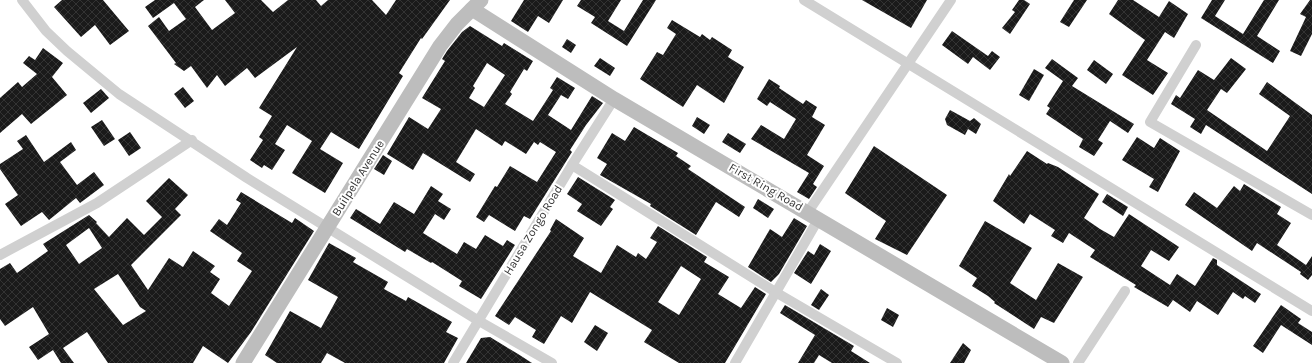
<svg xmlns="http://www.w3.org/2000/svg" width="1312" height="363" font-family="Karla,sans-serif">
<style>
.building{fill:url(#building-cross-hatch);fill-rule:evenodd}
.lines{fill:none;stroke-linecap:round;stroke-linejoin:round}
.street{stroke:#d0d0d0;stroke-width:10}
.secondary{stroke:#bdbdbd;stroke-width:15}
.labels{text-anchor:middle;dominant-baseline:central;stroke-width:4;stroke-linejoin:round;paint-order:stroke}
.street-label{font-size:12px;fill:#333;stroke:#fff}
</style>
<defs>
<pattern id="building-cross-hatch" width="8" height="8" patternUnits="userSpaceOnUse"><rect width="8" height="8" fill="#1a1a1a"/><path d="M0 0l8 8M0 8l8-8" fill="none" stroke="#333"/></pattern>
</defs>
<rect width="100%" height="100%" fill="#fff"/>
<g class="building">
<polygon points="62,0 103,0 129,31 110,45 95,25 81,37 54,7"/>
<polygon points="155,0 204,0 195,7 212,30 235,13 225,0 261,0 273,12 288,0 316,0 321,6 328,0 372,0 386,15 396,0 450,0 422,39 421,38 399,73 403,76 359,149 331,132 320,149 343,163 325,193 292,173 312,141 287,125 275,144 285,150 272,170 264,165 262,168 250,160 263,140 259,137 272,116 259,108 297,47 255,78 247,68 225,86 217,75 207,88 191,66 184,71 174,64 176,63 148,26 159,17 169,31 186,19 174,3 153,18 145,7"/>
<polygon points="524,0 563,0 549,23 538,16 528,32 511,21"/>
<polygon points="581,0 621,0 608,21 624,31 643,0 656,0 627,46 591,23 595,17 577,6"/>
<polygon points="862,0 927,0 911,28"/>
<polygon points="1019,0 1024,0 1030,4 1010,34 1002,28 1015,12 1012,10"/>
<polygon points="1074,0 1087,0 1069,27 1060,22"/>
<polygon points="1118,0 1133,0 1159,17 1169,1 1188,14 1174,38 1165,32 1147,60 1168,73 1153,95 1122,75 1145,40 1109,14"/>
<polygon points="1212,0 1225,0 1215,16 1243,34 1264,0 1279,0 1257,36 1280,51 1273,63 1201,18"/>
<polygon points="1310,0 1312,0 1312,34 1301,56 1290,51 1306,17 1300,14"/>
<polygon points="672,20 700,37 702,34 710,40 712,37 732,50 728,57 744,67 724,103 697,85 683,107 640,79 657,52 663,55 676,34 667,28"/>
<path d="M470 26 502 46 504 43 533 61 527 71 524 69 510 92 512 94 505 104 533 121 553 90 550 88 557 77 575 88 568 99 561 95 548 115 571 130 592 96 603 103 586 125 570 150 572 152 530 219 524 216 515 231 489 215 484 222 476 217 495 186 497 187 510 166 537 182 556 152 540 142 538 145 534 142 526 154 505 141 502 146 476 129 456 162 475 174 470 182 423 153 413 170 387 154 409 117 428 129 441 109 422 98 445 61 442 59 447 51 462 32ZM487 63 505 75 484 107 469 98 475 88 473 86Z"/>
<polygon points="952,31 988,56 992,51 1000,57 990,70 973,57 968,64 942,45"/>
<polygon points="567,39 576,45 571,53 562,47"/>
<polygon points="43,48 63,63 52,77 67,95 31,124 22,114 0,133 0,98 18,82 22,87 37,74 23,63 29,56 35,60"/>
<polygon points="600,58 615,68 610,76 594,66"/>
<polygon points="1231,58 1246,69 1227,93 1221,89 1207,110 1267,151 1290,116 1259,94 1267,82 1312,115 1312,194 1206,125 1201,134 1190,127 1195,119 1171,104 1176,95 1180,98 1198,70 1214,80"/>
<polygon points="1052,59 1078,78 1072,86 1134,124 1128,133 1110,121 1098,140 1103,143 1094,156 1079,147 1083,139 1046,114 1050,108 1047,106 1063,81 1045,68"/>
<polygon points="1094,60 1113,74 1106,84 1087,70"/>
<polygon points="1034,69 1044,75 1029,101 1019,95"/>
<polygon points="769,79 780,86 779,88 803,104 806,100 817,107 812,117 825,125 807,155 824,166 813,184 817,187 809,199 797,192 809,173 751,139 761,125 784,139 796,119 770,102 767,106 757,99"/>
<polygon points="183,87 194,101 185,108 174,94"/>
<polygon points="101,89 109,98 91,113 83,103"/>
<polygon points="950,110 970,121 974,118 981,124 976,134 968,129 965,135 947,125 945,119"/>
<polygon points="697,117 710,125 704,134 692,126"/>
<polygon points="102,120 115,139 104,146 91,127"/>
<polygon points="634,127 678,153 676,156 691,166 688,169 745,207 739,217 716,202 696,235 650,206 651,204 600,175 607,164 597,158 612,133 625,141"/>
<polygon points="130,132 141,148 129,156 118,140"/>
<polygon points="728,133 746,144 740,153 722,142"/>
<polygon points="26,135 44,162 71,142 76,150 60,162 77,185 94,172 104,185 80,203 76,198 49,220 42,212 21,226 5,204 18,195 0,169 0,164 23,149 17,141"/>
<polygon points="1137,137 1154,148 1160,138 1180,151 1158,192 1149,187 1154,179 1122,160"/>
<polygon points="874,146 947,195 907,255 875,239 886,221 845,193"/>
<polygon points="1027,151 1047,164 1048,163 1058,167 1099,194 1084,218 1100,229 1114,237 1129,214 1179,247 1169,261 1151,250 1141,266 1170,285 1177,274 1195,286 1213,258 1217,260 1217,265 1261,294 1255,303 1245,296 1243,299 1233,292 1218,315 1197,301 1190,312 1173,300 1168,307 1134,287 1136,285 1090,257 1095,250 1069,233 1063,243 1051,236 1055,230 1030,214 1024,224 993,201 1009,174 1010,176"/>
<polygon points="383,155 392,161 384,175 374,169"/>
<polygon points="578,177 615,200 610,207 613,209 601,226 577,211 582,204 567,194"/>
<path d="M169 178 188 195 175 209 181 215 131 265 148 290 169 258 183 267 193 251 215 266 210 272 220 279 211 293 229 306 252 271 237 261 242 253 210 231 219 219 227 225 241 203 236 200 241 192 292 223 295 218 314 231 251 332 228 363 203 346 193 363H108L87 332 63 348 74 363H61L53 350 38 360 29 347 49 334 33 307 5 326 0 319V269L10 263 17 273 48 251 43 244 89 215 97 222 96 223 109 237 127 218 144 235 162 217 146 201ZM89 228 102 248 79 264 66 245ZM118 274 140 307 146 311 123 325 94 289Z"/>
<polygon points="1244,184 1281,207 1277,214 1291,223 1277,245 1306,265 1312,256 1312,275 1308,280 1300,274 1301,272 1257,243 1252,251 1185,205 1194,192 1217,208 1234,186 1240,191"/>
<polygon points="431,186 443,194 438,201 451,209 444,220 435,214 423,233 457,254 464,242 476,249 485,235 503,246 507,240 515,245 481,299 459,286 462,281 432,262 431,263 407,249 405,252 350,218 356,209 380,224 394,202 414,214"/>
<polygon points="1107,194 1128,207 1123,216 1102,202"/>
<polygon points="758,199 774,209 768,218 753,208"/>
<polygon points="794,218 807,226 779,274 771,282 748,267 770,229 782,237"/>
<path d="M556 219 584 238 573 256 601 273 617 245 636 257 638 253 646 259 657 242 650 238 658 226 707 257 704 262 729 277 718 294 741 308 755 287 766 294 725 363H679L644 342 652 330 590 292 572 323 561 316 544 344 532 337 536 330 515 317 509 325 495 316 551 231 550 230ZM681 266 701 279 679 315 658 302Z"/>
<polygon points="985,221 1032,248 1010,283 1036,300 1058,263 1083,277 1054,323 1041,317 1034,329 994,303 995,302 988,296 972,286 977,278 959,266"/>
<polygon points="329,243 356,258 353,262 388,282 384,289 406,301 408,297 452,322 446,332 458,338 444,363 345,363 327,353 321,363 277,363 265,355 290,311 321,328 338,297 308,280"/>
<polygon points="820,244 831,251 811,284 794,273 808,251 814,255"/>
<polygon points="821,289 829,295 819,310 811,305"/>
<polygon points="785,305 854,346 851,351 870,363 832,363 819,355 814,363 798,363 815,335 780,313"/>
<polygon points="1281,305 1301,319 1298,323 1312,332 1312,345 1281,325 1263,353 1253,346"/>
<polygon points="887,308 899,315 893,327 881,320"/>
<polygon points="595,325 608,333 597,351 584,342"/>
<polygon points="490,337 518,354 532,363 466,363 481,338"/>
<polygon points="963,343 971,350 964,363 950,363"/>
</g>
<g class="lines">
<g class="street">
<polyline points="22,0 46,31 67,51 119,94 247,178 479,321 552,363"/>
<polyline points="804,0 1312,311"/>
<polyline points="1196,45 1150,122 1312,215"/>
<polyline points="572,165 777,293 897,363"/>
<polyline points="808,212 951,0"/>
<polyline points="0,255 97,203 192,140"/>
<polyline points="453,363 572,165 614,99"/>
<polyline points="735,363 819,218"/>
<polyline points="1078,363 1125,291"/>
</g>
<g class="secondary">
<polyline points="472,9 614,99 1062,363"/>
<polyline points="243,363 440,46 457,24 481,0"/>
</g>
</g>
<g class="labels">
<g class="street-label">
<text transform="translate(358 178) rotate(-58)">Builpela Avenue</text>
<text transform="translate(766 187) rotate(30)">First Ring Road</text>
<text transform="translate(533 230) rotate(-59)">Hausa Zongo Road</text>
</g>
</g>
</svg>
